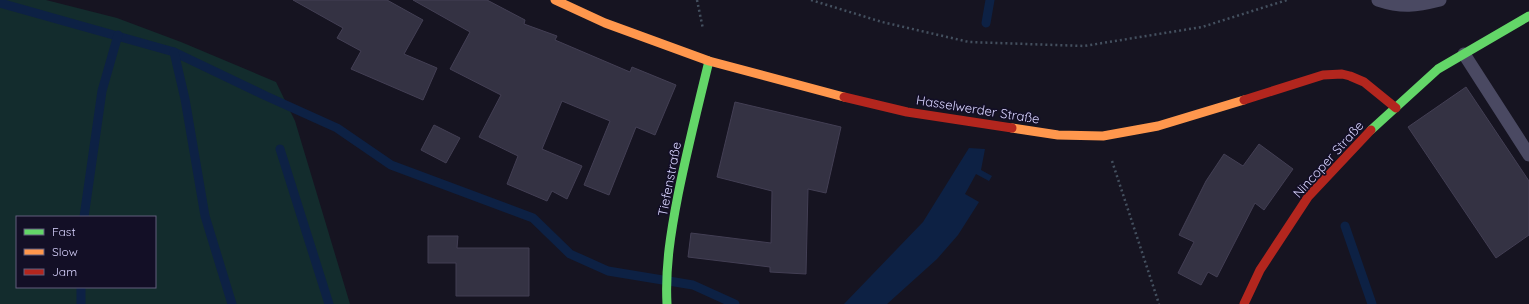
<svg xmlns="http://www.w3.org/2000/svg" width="1529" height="304" font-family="Quicksand,sans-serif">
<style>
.green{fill:#132c2d;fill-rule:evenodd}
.water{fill:#0d2144}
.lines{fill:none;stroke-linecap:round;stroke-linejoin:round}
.stream{stroke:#0d2144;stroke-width:9}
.building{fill:#343243;stroke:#433f54}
.path{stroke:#44505f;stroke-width:2.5;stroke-dasharray:2 3;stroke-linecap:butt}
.lane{stroke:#4a4962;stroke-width:13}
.fast{stroke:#63d668;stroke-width:9}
.slow{stroke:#ff974d;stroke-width:9}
.jam{stroke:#b3261e;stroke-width:9}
.labels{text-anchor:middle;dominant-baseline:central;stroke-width:3.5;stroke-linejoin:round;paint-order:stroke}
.street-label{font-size:13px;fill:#d9d4ff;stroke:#130f26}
</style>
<rect width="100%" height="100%" fill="#161421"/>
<path class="green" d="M0 0H46L117 18 181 42 276 82 295 121 350 304H0ZM17 217H155V287H17Z"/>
<polygon class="water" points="969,148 985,149 981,170 992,176 989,181 976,174 965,194 979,202 958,235 937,259 887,304 844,304 923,222"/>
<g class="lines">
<g class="stream">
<polyline points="0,3 174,52 266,96 337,128 391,165 533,218 570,254 608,271 693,285 735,304"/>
<polyline points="986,23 990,0"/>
<polyline points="174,52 185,99 205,216 232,304"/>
<polyline points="280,149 329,304"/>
<polyline points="84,217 102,91 118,35"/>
<polyline points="1345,226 1372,304"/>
<polyline points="81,287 81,304"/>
</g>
</g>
<g class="building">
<polygon points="293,0 387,0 423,20 404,54 437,68 423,100 351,69 361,51 337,38 343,28"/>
<polygon points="413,0 487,0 525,20 524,24 557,36 555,40 630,72 632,67 676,85 655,135 636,127 609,195 584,185 610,121 562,101 542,149 582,166 567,199 552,191 547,201 507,184 518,156 479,137 501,95 450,69 470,32"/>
<polygon points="1466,87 1529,181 1529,235 1496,258 1408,127"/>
<polygon points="735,102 841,127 826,193 808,189 806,274 770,272 770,267 688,257 691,233 771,243 772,191 717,177"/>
<polygon points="434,125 460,138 446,163 421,150"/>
<polygon points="1259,144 1293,169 1264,210 1255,203 1217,277 1208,272 1201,285 1178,273 1194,242 1179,235 1206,181 1224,154 1243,166"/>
<polygon points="428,236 458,236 457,248 529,248 529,296 456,296 456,263 428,263"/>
</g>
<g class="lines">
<g class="path">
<polyline points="697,0 703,29"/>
<polyline points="811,0 882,22 969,42 1084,46 1202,27 1287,0"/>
<polyline points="1112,161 1159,304"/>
</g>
<g class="lane">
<path d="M1378 0C1402 8 1416 6 1440 0"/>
<polyline points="1464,54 1529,155"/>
</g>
<g class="fast">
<polyline points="1371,130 1438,69 1529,16"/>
<path d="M667 304C665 267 671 231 678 195 687 150 698 106 709 61"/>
</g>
<g class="slow">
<polyline points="555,0 605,23 709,61 844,97"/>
<polyline points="1012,128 1058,135 1103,136 1158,126 1244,100"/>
</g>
<g class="jam">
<polyline points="844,97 907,112 1012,128"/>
<polyline points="1244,100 1323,75 1342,74 1350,76 1364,82 1396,108"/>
<polyline points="1244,304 1260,270 1308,197 1371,130"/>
</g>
</g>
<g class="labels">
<g class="street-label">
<text transform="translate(978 109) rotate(9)">Hasselwerder Straße</text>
<text transform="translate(1328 159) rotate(-48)">Nincoper Straße</text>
<text transform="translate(669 179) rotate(-79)">Tiefenstraße</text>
</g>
</g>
<rect x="16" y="216" width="140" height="72" fill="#130f26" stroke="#625e7d"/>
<rect x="24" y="229" width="20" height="6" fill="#63d668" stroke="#625e7d"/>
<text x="52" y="236" font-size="12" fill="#d9d4ff">Fast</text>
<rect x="24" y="249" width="20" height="6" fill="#ff974d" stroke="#625e7d"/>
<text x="52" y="256" font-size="12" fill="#d9d4ff">Slow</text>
<rect x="24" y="269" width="20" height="6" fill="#b3261e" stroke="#625e7d"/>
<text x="52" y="276" font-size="12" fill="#d9d4ff">Jam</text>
</svg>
